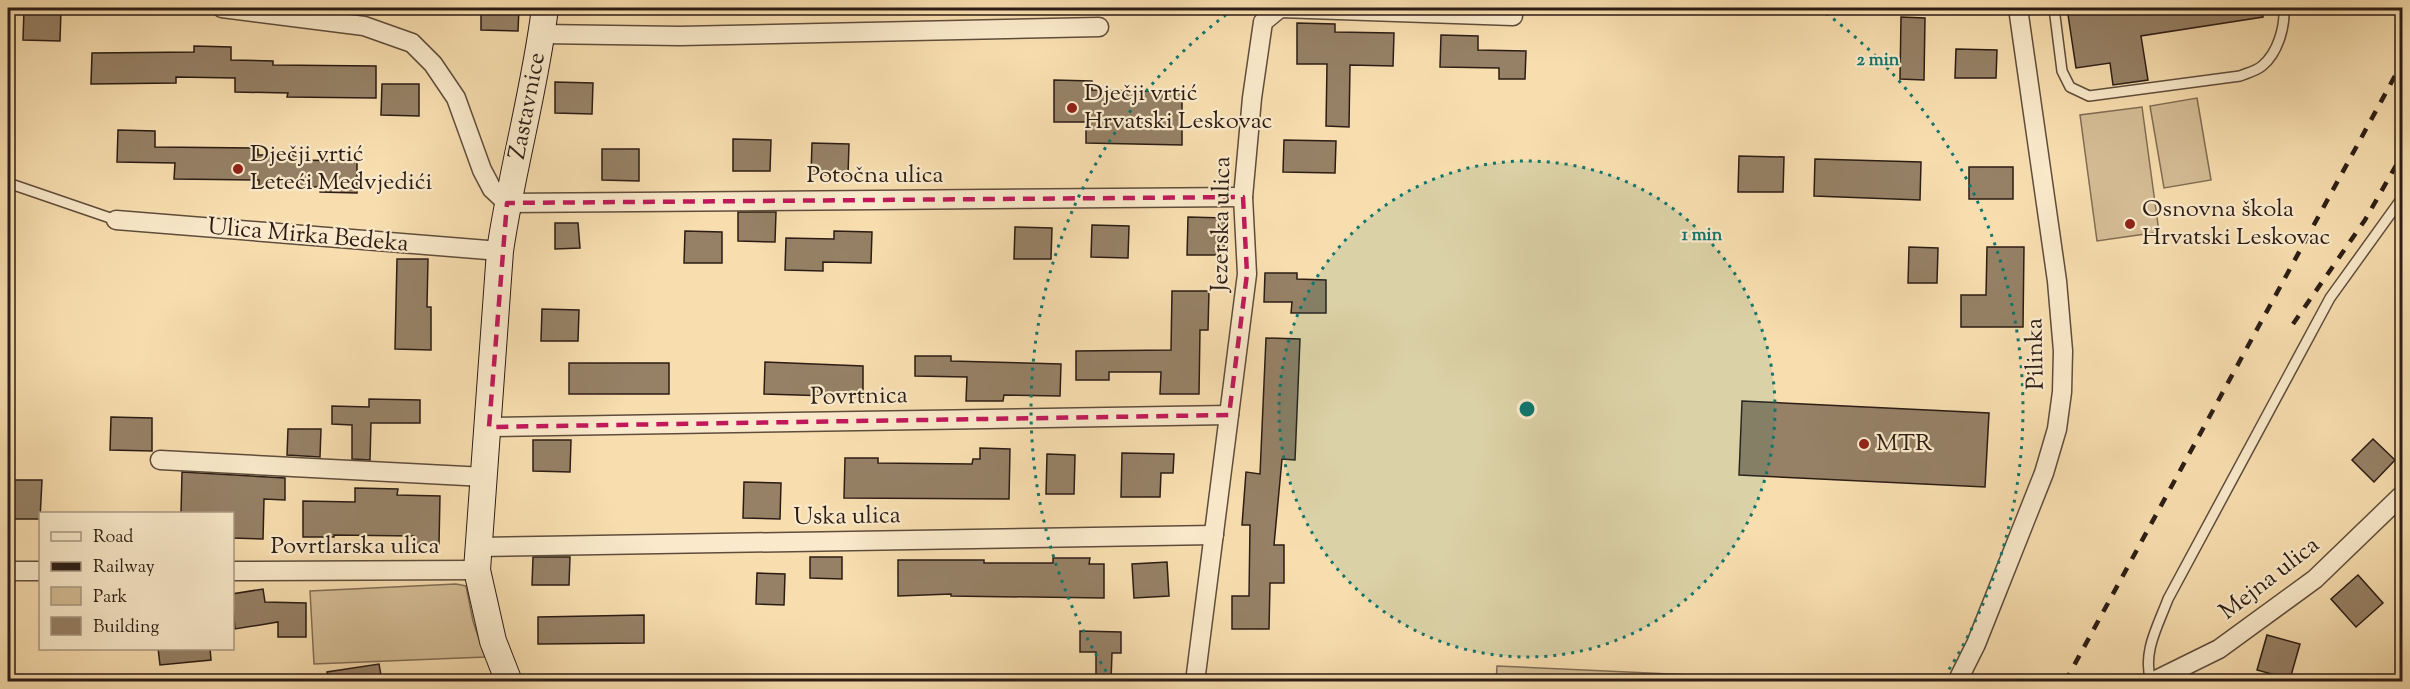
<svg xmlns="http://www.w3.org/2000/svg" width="2410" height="689" font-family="'Sorts Mill Goudy',serif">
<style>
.green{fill:#d5bd95;stroke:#806d56;stroke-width:1.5}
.building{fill:#968166;stroke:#2b1d16;stroke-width:1.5}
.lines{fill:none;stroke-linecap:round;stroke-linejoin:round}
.lane-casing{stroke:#5e4d3c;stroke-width:12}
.street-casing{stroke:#5e4d3c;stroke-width:21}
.secondary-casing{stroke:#2b1d16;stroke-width:28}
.lane{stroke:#faeacb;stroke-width:9}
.street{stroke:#faeacb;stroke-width:18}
.secondary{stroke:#faeacb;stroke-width:26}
.rail{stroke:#2b1d16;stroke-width:4.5;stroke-dasharray:10 10;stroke-linecap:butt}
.marked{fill:none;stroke:#c2185b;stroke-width:4.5;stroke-dasharray:12 8;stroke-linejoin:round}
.ring{fill:none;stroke:#0f766e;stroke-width:3;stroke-dasharray:3 6}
.poi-dot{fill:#8f2418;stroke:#faeacb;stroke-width:2}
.labels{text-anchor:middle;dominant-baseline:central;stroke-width:4.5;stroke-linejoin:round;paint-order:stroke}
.poi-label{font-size:24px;fill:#2b1d16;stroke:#faeacb;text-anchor:start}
.street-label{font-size:24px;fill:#2b1d16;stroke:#faeacb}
.centre{fill:#0f766e;stroke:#faeacb;stroke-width:3}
.ring-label{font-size:18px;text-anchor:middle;font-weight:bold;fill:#0f766e;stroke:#faeacb;stroke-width:4.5;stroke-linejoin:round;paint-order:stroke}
</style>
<rect width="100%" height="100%" fill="#f8deaf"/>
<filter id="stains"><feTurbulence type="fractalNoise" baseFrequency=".00333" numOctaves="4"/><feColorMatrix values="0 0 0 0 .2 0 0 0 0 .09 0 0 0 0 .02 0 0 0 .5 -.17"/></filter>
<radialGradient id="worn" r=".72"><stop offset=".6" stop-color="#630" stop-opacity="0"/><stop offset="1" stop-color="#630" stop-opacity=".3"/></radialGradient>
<g class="green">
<polygon points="2197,98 2211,180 2164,188 2150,106"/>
<polygon points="2142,107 2159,232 2097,241 2080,115"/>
<polygon points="456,584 466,586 473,621 485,657 314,664 310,591"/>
<polygon points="1497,666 1823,681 1496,682"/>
</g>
<g class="building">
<polygon points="481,8 519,8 518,31 481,30"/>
<polygon points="2067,8 2262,8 2263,17 2141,36 2148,80 2113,85 2110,63 2076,68"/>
<polygon points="24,9 61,9 60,41 23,40"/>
<polygon points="1901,17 1925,18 1924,80 1900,79"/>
<polygon points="1297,23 1335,24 1335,32 1394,33 1393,66 1350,65 1349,127 1326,126 1327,64 1297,64"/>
<polygon points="1441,35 1478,36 1478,50 1526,51 1525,79 1499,79 1499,68 1440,67"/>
<polygon points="194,46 231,47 231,60 273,61 273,65 376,66 376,98 287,97 288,93 235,92 235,78 176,77 176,83 91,84 92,53 194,52"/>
<polygon points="1956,49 1997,50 1996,78 1955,78"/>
<polygon points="1054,80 1092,81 1092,90 1182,92 1182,145 1086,143 1086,122 1054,122"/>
<polygon points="555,82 593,83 592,114 555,113"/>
<polygon points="382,84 419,84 419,116 381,115"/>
<polygon points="118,130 155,131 155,147 258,148 258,155 296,155 296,160 357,161 357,193 320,192 320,187 259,186 259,180 174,179 175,163 117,162"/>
<polygon points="733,139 771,140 770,171 733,171"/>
<polygon points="1284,140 1336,141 1335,173 1283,172"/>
<polygon points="812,143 849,144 848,175 811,175"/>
<polygon points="602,149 639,149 639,181 602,180"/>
<polygon points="1739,156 1784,157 1783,192 1738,192"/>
<polygon points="1815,159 1921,162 1920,200 1814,196"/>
<rect x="1969" y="167" width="44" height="32"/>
<polygon points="738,212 776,212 775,242 738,241"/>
<polygon points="1188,217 1225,218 1224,255 1187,255"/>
<polygon points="555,223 578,223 580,248 555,249"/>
<polygon points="1092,225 1129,226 1128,258 1091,257"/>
<polygon points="1015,227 1052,228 1051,259 1014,259"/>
<polygon points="685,231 722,232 722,263 684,263"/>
<polygon points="834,231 872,232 871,263 823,262 823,271 785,270 786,238 834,239"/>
<polygon points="1909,247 1938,248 1937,283 1908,283"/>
<polygon points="1987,247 2024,247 2023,327 1961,327 1961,295 1986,295"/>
<polygon points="397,259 428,259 427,307 431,307 431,350 395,349"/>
<polygon points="1265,273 1297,273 1297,279 1326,280 1326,313 1291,313 1292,302 1264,302"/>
<polygon points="1172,291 1209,291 1208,330 1200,330 1199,394 1160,394 1161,372 1109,372 1109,380 1076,380 1076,351 1171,350"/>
<polygon points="542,309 579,310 578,341 541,341"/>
<polygon points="1266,338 1300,339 1295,460 1282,459 1274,545 1284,545 1284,583 1270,583 1269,629 1232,629 1232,596 1249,596 1250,525 1242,525 1246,472 1260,474"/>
<polygon points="915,356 951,356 951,361 1061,364 1060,396 1004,395 1003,401 966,401 967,377 915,376"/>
<polygon points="765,362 863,366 863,397 764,394"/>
<rect x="569" y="363" width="100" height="31"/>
<polygon points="369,399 420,400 420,423 371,423 370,460 352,459 352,425 332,424 332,406 369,407"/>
<polygon points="1742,401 1989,413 1985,487 1739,475"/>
<polygon points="111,417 152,418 152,451 110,450"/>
<polygon points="288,429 321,429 320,457 287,455"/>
<polygon points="2373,439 2395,460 2374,482 2352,460"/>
<polygon points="533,440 571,440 570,472 533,471"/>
<polygon points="980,448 1010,449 1009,499 844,498 845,458 878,458 878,463 972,464 973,459 980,459"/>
<polygon points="1122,453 1174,454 1173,473 1161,473 1160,497 1121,497"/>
<polygon points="1047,454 1075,455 1074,494 1046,494"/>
<polygon points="182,472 285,478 285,500 264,499 263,539 232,538 232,513 181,513"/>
<polygon points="13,480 42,480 40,519 13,519"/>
<polygon points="744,482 781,483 780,519 743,518"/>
<polygon points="355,488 398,489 397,495 440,496 439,544 414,543 414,536 334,535 334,537 303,537 303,501 355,502"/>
<polygon points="533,557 570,557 569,585 532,585"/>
<polygon points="810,557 842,557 842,579 810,578"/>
<polygon points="1053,558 1090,558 1089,564 1104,564 1104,598 951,596 951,594 898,596 898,560 984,560 984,563 1053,563"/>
<polygon points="1167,562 1169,596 1134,598 1132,564"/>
<polygon points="757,573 785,574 784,605 756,604"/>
<polygon points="2358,575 2383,603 2356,627 2331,599"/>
<polygon points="263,589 265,602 306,603 306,637 278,637 278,622 235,629 232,594"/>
<polygon points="644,615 644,643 538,644 538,617"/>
<polygon points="1080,631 1121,632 1121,653 1112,653 1111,681 1096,681 1096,652 1080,652"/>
<polygon points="2267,635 2300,644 2290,679 2257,670"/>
<polygon points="158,648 210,648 211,660 160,665"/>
<polygon points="379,664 382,681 328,681 327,672"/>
</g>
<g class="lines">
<g class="lane-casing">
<g id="lane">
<path d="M2054 8 2062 71 2070 87 2089 96 2240 76C2247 73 2256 71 2262 66 2278 53 2285 27 2284 8"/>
<polyline points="8,183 116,220"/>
<path d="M2151 682C2142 652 2158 626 2168 599L2330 298 2402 198"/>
</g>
</g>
<g class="street-casing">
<g id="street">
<polyline points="222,8 364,26 412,43 433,64 456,98 482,170 492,189 507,203 1243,197"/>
<polyline points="542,34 680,36 1099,27"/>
<polyline points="116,220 500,251"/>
<polyline points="489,427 1229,415"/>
<polyline points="160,460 485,477"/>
<polyline points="480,547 1214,535"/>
<polyline points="8,571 40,571"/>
<polyline points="232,571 477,570"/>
<polyline points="1195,682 1247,274 1243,197 1252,98 1263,22 1280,8 1513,16"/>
<polyline points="1957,682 1976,644 2044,473 2057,429 2062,392 2063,351 2057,281 2018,8"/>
<polyline points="2152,682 2219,649 2315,579 2402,495"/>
</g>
</g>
<g class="secondary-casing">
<path id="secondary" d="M509 682 493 641 477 570 500 251C512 169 535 90 545 8"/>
</g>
<use href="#lane" class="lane"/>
<use href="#street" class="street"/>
<use href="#secondary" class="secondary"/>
<g class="rail">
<polyline points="2293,324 2365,220 2402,155"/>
<polyline points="2065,682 2402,63"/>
</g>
</g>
<path class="marked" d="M1243 197 1247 274 1229 415 489 427 507 203Z"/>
<circle cx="1527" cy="409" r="248" fill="#0f766e" fill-opacity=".12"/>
<g class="ring">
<circle cx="1527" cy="409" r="248"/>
<path d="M1111 679A496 496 0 0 1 1235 8M1819 8A496 496 0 0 1 1943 679"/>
</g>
<g class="poi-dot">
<circle cx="1072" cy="108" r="6"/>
<circle cx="238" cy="169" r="6"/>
<circle cx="2130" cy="224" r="6"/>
<circle cx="1864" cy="444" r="6"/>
</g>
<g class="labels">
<g class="poi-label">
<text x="1084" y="94">Dječji vrtić<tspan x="1084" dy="28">Hrvatski Leskovac</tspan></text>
<text x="250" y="155">Dječji vrtić<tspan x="250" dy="28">Leteći Medvjedići</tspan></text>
<text x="2142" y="210">Osnovna škola<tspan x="2142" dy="28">Hrvatski Leskovac</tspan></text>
<text x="1876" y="444">MTR</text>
</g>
<g class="street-label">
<text transform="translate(528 106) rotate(-79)">Zastavnice</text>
<text x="875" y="176">Potočna ulica</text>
<text transform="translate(1222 224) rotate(-89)">Jezerska ulica</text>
<text transform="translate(308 236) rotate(5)">Ulica Mirka Bedeka</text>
<text transform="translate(2036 354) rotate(-91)">Pilinka</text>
<text transform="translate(859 397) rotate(-1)">Povrtnica</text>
<text transform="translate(847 517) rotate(-1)">Uska ulica</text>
<text x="355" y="547">Povrtlarska ulica</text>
<text transform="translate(2270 579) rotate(-38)">Mejna ulica</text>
</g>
</g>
<circle cx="1527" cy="409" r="9" class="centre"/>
<g class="ring-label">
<text x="1878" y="65">2 min</text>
<text x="1702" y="240">1 min</text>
</g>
<rect width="2410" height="689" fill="none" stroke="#f8deaf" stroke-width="30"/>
<rect x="9" y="9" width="2392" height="671" fill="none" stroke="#2b1d16" stroke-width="3"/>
<rect x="15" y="15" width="2380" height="659" fill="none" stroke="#2b1d16" stroke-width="1.5"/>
<rect x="39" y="512" width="195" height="138" fill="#faeacb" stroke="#a79883" stroke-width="1.5"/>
<rect x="51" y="532" width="30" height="9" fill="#faeacb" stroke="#a79883" stroke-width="1.5"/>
<text x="93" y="542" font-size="18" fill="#2b1d16">Road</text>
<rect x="51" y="562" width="30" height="9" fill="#2b1d16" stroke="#a79883" stroke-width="1.5"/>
<text x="93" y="572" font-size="18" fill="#2b1d16">Railway</text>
<rect x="51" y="587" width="30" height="18" fill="#d5bd95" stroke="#a79883" stroke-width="1.5"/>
<text x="93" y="602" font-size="18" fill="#2b1d16">Park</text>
<rect x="51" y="617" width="30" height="18" fill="#968166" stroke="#a79883" stroke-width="1.5"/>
<text x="93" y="632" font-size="18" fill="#2b1d16">Building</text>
<rect width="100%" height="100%" filter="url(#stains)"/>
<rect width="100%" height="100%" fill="url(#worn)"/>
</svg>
